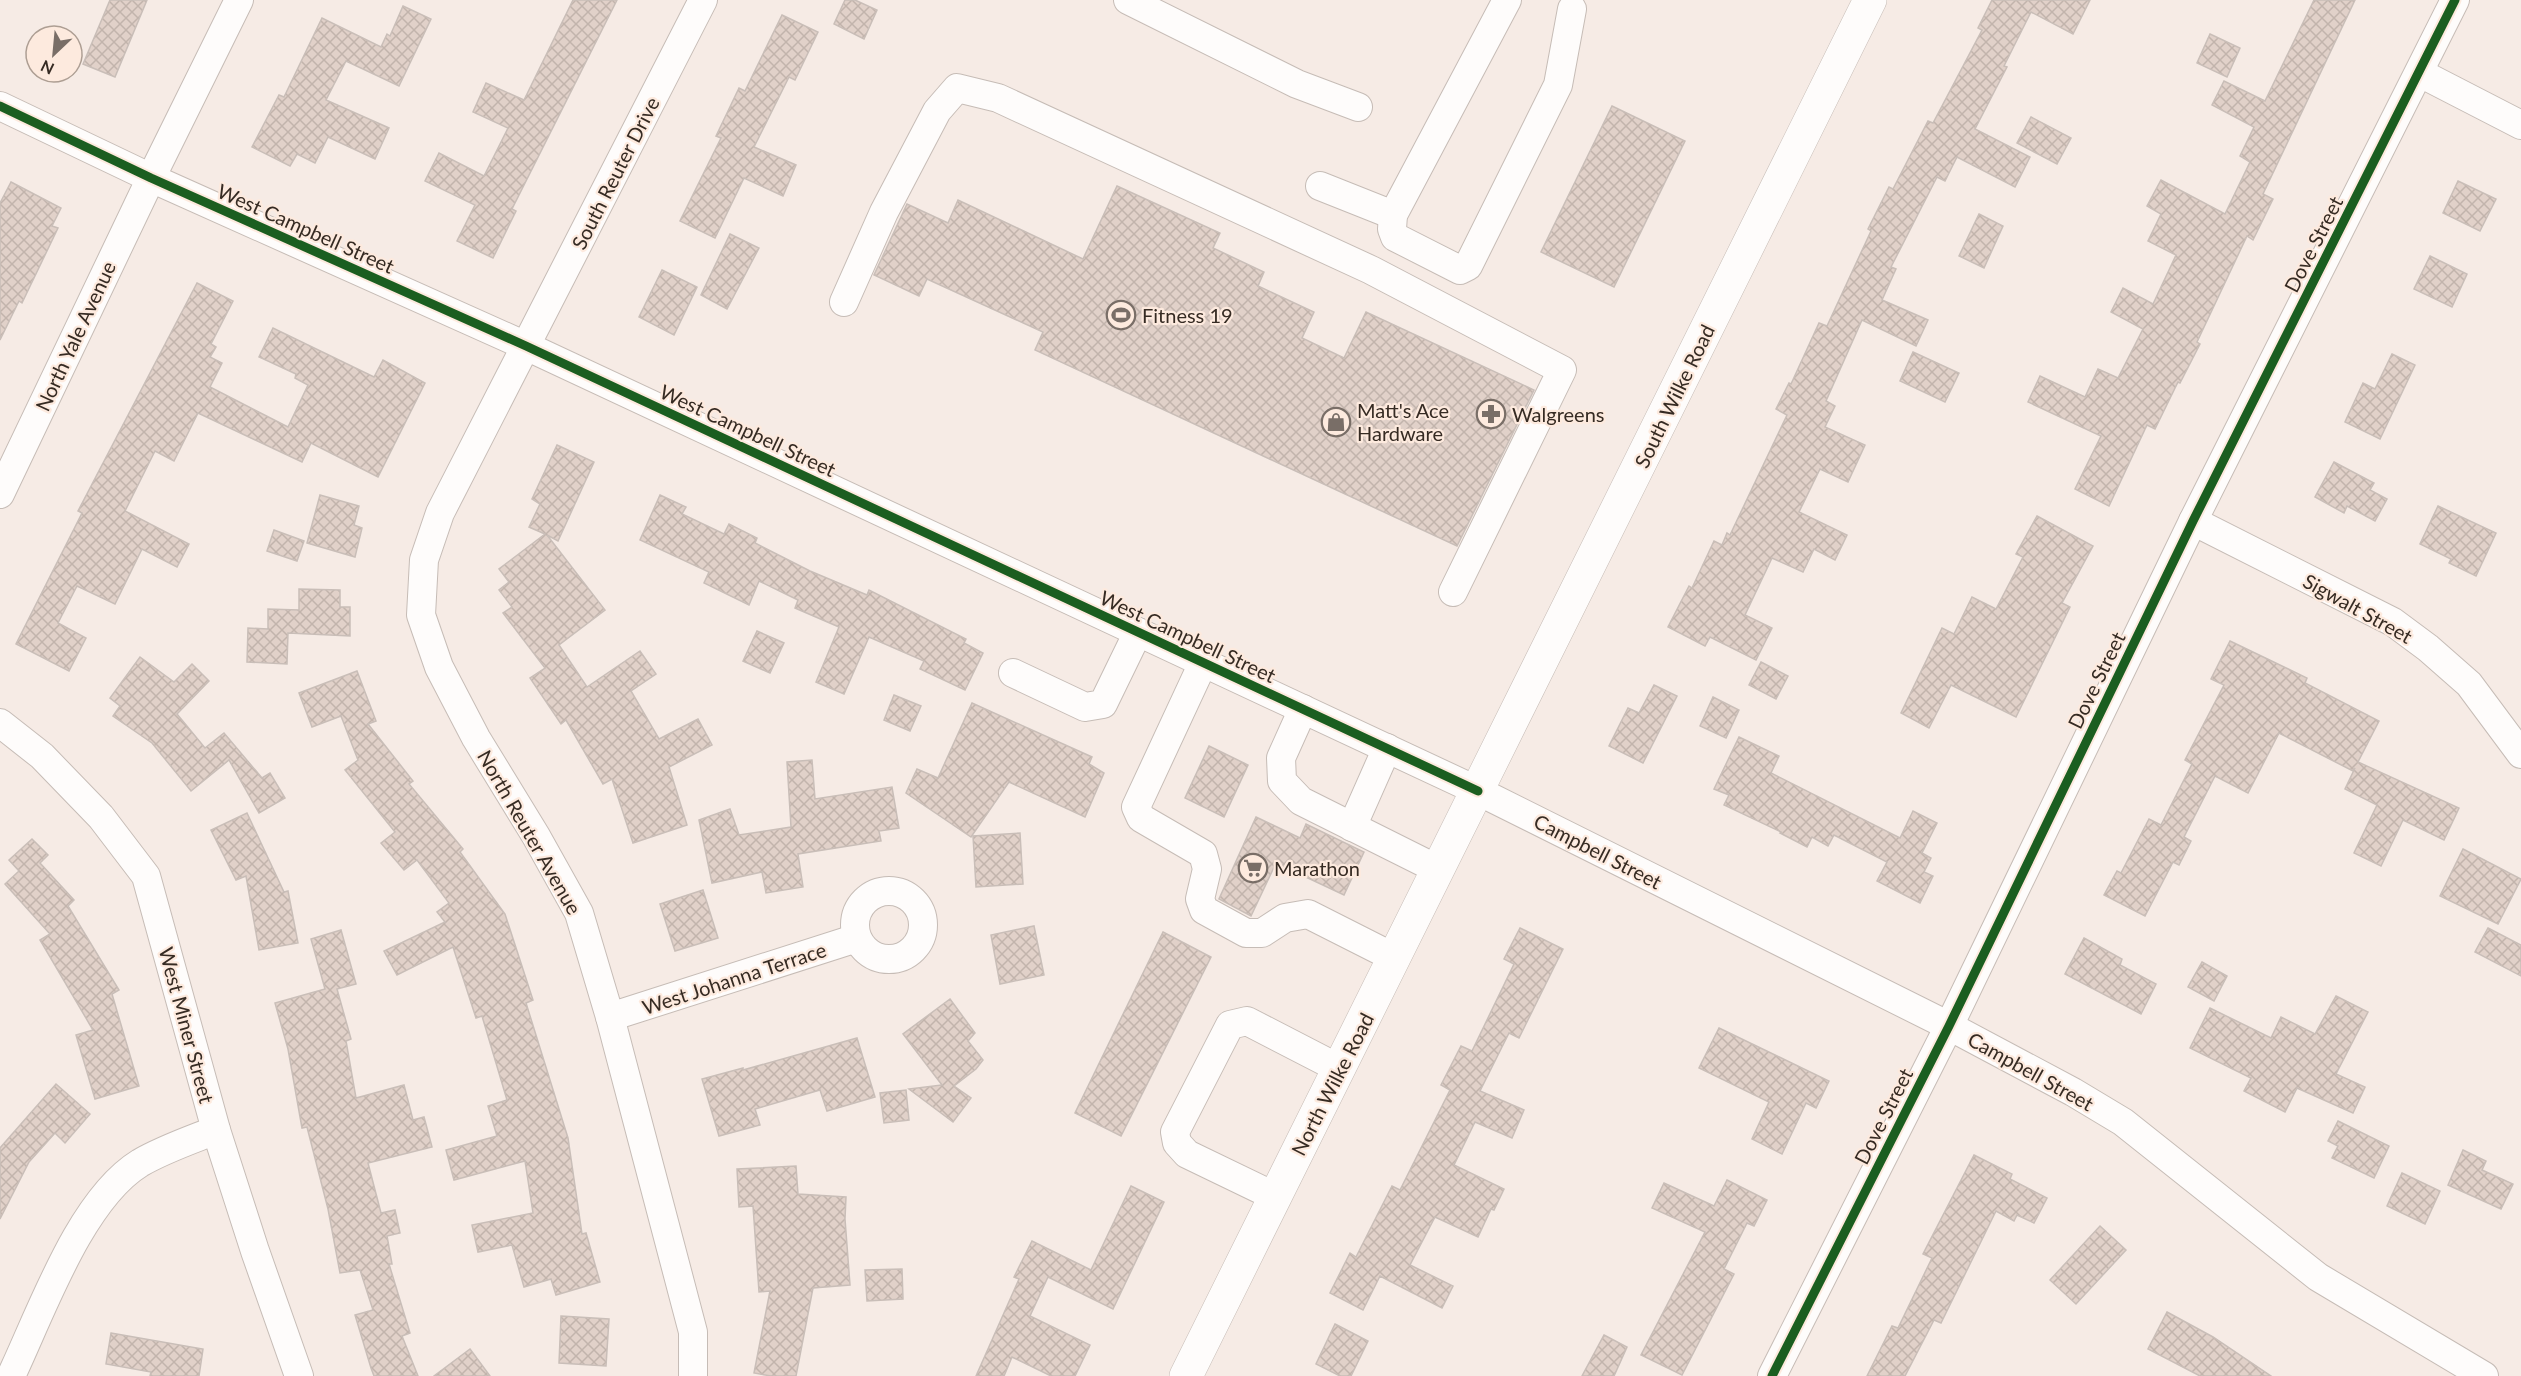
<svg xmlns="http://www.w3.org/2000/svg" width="2521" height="1376" font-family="Lato,sans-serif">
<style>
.building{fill:url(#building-cross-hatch);stroke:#c9beb8;stroke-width:1.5}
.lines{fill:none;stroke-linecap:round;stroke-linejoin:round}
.minor-casing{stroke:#c6bcb6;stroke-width:30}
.major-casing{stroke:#c6bcb6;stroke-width:34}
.minor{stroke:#fefcfb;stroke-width:28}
.major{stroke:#fefcfb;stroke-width:33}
.cycleway-casing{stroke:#fdeade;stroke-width:13}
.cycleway{stroke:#1b5e20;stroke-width:9}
.labels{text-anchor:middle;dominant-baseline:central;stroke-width:4.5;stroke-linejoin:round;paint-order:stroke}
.street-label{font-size:20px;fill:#362b23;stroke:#fdeade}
.poi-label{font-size:20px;fill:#362b23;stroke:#fdeade;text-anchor:start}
</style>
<defs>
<pattern id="building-cross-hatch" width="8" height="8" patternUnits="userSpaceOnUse" patternTransform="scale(1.5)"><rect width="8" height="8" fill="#e1d1c9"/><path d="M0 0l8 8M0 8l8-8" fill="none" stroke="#c2b4ac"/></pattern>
</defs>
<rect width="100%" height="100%" fill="#f6ebe5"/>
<g class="building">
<polygon points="110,0 147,0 115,77 83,64"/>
<polygon points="573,0 617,0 512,209 516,211 493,258 457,241 475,205 425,181 439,153 484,176 508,128 473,112 486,83 524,100"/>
<polygon points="845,0 855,0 877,10 864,39 834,24"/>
<polygon points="1992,0 2090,0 2073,34 2031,12 2004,66 2007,67 1975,129 2030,157 2015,187 1957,157 1945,181 1937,177 1891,267 1896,269 1882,300 1928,320 1916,346 1862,320 1826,401 1835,406 1825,427 1865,445 1848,482 1820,469 1799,512 1847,535 1835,560 1814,549 1803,572 1772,558 1745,615 1772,628 1756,660 1710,637 1705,646 1668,627 1689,586 1692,588 1714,541 1722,545 1727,533 1730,535 1787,415 1776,409 1789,383 1791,384 1819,323 1827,326 1871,231 1868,229 1889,187 1893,189 1928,121 1933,123 1982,30 1978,28"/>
<polygon points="2314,0 2355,0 2263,194 2273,199 2253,240 2247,236 2197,342 2200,344 2180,383 2178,382 2155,429 2147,425 2109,506 2075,489 2101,436 2028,402 2040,376 2085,397 2098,369 2118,378 2143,329 2111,312 2123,288 2153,304 2176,255 2148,241 2161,214 2147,206 2161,180 2225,214 2250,162 2240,156 2254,127 2212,105 2224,81 2265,101"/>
<polygon points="403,6 431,19 399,86 346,61 326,100 389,128 375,159 328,137 315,163 297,154 290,166 252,147 279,95 284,97 322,18 381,47 387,34 390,36"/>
<polygon points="782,15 818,32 795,80 789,77 754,147 796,165 783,196 744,178 715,238 680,221 721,138 716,136 739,88 745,91"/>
<polygon points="2210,34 2240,48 2227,77 2197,63"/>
<polygon points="1612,106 1685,141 1614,287 1541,252"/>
<polygon points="2031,117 2071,138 2057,164 2017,143"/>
<polygon points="2458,181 2496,199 2480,231 2443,213"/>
<polygon points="11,182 61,208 52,226 58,228 22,303 19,301 0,340 0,203"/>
<polygon points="1117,186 1220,233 1213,248 1264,272 1258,286 1314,312 1302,338 1344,358 1366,312 1534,390 1457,546 1035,350 1043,332 927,279 919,296 874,275 907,204 948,223 958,200 1083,259"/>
<polygon points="1979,214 2003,226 1984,268 1959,256"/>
<polygon points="730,234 759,248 727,309 701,295"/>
<polygon points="2430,256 2467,274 2452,307 2414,289"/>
<polygon points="662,270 697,287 674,335 639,317"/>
<polygon points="197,283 233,301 211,344 216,347 210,357 222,363 210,387 288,427 308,385 295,378 296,374 259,357 273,328 374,377 383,360 425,383 378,477 311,443 302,462 198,413 174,461 155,451 125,511 189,544 177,567 142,549 115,604 77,586 58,623 86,638 69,671 16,644 82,513 78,511"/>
<polygon points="1913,352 1959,373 1945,402 1900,381"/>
<polygon points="2392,354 2415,365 2380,439 2345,422 2363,383 2375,389"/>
<polygon points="557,445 594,462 558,541 547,535 605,610 559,645 587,687 640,651 656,674 631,691 659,739 698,719 712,745 669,767 687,825 633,843 612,779 603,784 566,720 561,724 530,678 545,668 503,613 512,607 499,590 509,582 499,569 545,534 529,527 540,504 532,499"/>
<polygon points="2334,462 2374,483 2370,490 2387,499 2375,521 2347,506 2344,513 2315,497"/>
<polygon points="320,495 359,506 354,525 362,528 355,557 307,543"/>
<polygon points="660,495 686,507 682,514 724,534 729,524 757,538 755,543 810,571 867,595 869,590 966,639 964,643 983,653 965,690 920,669 924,661 869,637 844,694 816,682 839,627 795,608 798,600 759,581 749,605 704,583 709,572 640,540"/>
<polygon points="2438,506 2496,533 2476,576 2449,563 2451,559 2420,544"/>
<polygon points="2037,516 2093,546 2062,603 2070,607 2016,717 1951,685 1929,728 1901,713 1942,628 1954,634 1972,597 1996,609 2023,557 2016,554"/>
<polygon points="274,530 304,541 297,561 267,551"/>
<polygon points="299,589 340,590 340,607 350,607 350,636 288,633 287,664 247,662 248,628 268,629 268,609 299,610"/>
<polygon points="757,631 784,643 770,673 743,661"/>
<polygon points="2230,641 2307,678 2305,683 2379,721 2358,762 2459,808 2444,840 2403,820 2381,866 2354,853 2377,805 2345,789 2355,768 2353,771 2279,733 2248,793 2215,776 2184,837 2191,841 2179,865 2173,862 2145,916 2104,895 2117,871 2121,873 2149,819 2161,825 2192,764 2185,760 2224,685 2211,679"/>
<polygon points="140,657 174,682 192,664 209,681 177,714 205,748 224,733 262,778 270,773 285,798 259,813 229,760 191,791 152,743 113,716 120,706 110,698"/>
<polygon points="1761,662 1788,676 1776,699 1749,685"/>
<polygon points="357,671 376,721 368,724 413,781 409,784 463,849 460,852 505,914 533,1000 526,1003 568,1138 582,1234 586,1233 600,1282 556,1295 551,1279 524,1287 512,1245 478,1252 472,1225 533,1213 525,1161 454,1180 446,1150 497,1136 488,1106 507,1100 482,1016 476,1018 453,947 397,975 384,951 445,922 437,912 449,903 417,860 404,870 381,843 395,832 345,770 358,760 341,716 312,727 299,693"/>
<polygon points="1654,685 1677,696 1643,763 1609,746 1628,708 1639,713"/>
<polygon points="894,695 921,706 910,731 884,720"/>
<polygon points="1713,697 1739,710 1726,738 1700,726"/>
<polygon points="972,703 1092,757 1089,764 1104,773 1085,817 1009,782 971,837 906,793 917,769 938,778"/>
<polygon points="1739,737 1779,756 1771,773 1900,838 1913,811 1937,823 1922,853 1931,858 1924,872 1933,876 1920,903 1877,881 1887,862 1834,835 1828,846 1812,837 1807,847 1780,833 1781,832 1724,805 1729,795 1714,789"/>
<polygon points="1209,746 1248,765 1224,817 1185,798"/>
<polygon points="812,760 815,799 892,787 899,828 879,831 881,841 798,854 803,887 766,893 762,872 712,883 699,820 730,809 739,835 791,827 787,762"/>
<polygon points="247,813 284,892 288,891 298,943 259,950 246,876 236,880 211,830"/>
<polygon points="1256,817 1300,838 1306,824 1364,852 1344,895 1276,863 1251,916 1219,899"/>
<polygon points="1020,833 1023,884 976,887 973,836"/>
<polygon points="32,839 48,855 40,863 74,900 68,906 119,990 112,994 139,1086 95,1099 76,1035 93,1030 40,940 50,934 5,884 19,871 9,860"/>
<polygon points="2463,849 2521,879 2498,924 2440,896"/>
<polygon points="703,890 718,938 675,951 660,904"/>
<polygon points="1034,926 1044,975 1000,984 991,935"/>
<polygon points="1520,928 1563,949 1519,1038 1509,1033 1480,1091 1524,1110 1512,1138 1475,1122 1454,1165 1504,1189 1494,1210 1491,1209 1478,1237 1435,1217 1410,1265 1453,1286 1442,1308 1380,1276 1363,1310 1330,1293 1350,1253 1356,1257 1392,1186 1400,1190 1450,1090 1441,1085 1461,1046 1472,1051 1514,964 1504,959"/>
<polygon points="2488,928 2521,945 2521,976 2475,952"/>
<polygon points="341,930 356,984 337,989 351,1039 346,1041 356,1098 404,1085 413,1120 424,1117 432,1147 368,1163 381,1213 395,1210 400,1233 387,1236 392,1264 389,1264 410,1333 402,1336 418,1376 374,1376 371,1368 355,1315 373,1310 360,1270 340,1273 328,1209 307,1127 302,1128 288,1049 275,1003 325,989 311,939"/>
<polygon points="1163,932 1211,957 1121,1136 1075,1113"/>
<polygon points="2084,938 2122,959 2120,965 2156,984 2141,1014 2065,974"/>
<polygon points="2202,962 2227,976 2214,1001 2188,987"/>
<polygon points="2336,996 2368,1012 2336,1074 2365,1087 2353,1113 2297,1088 2285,1112 2244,1091 2251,1078 2190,1048 2210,1008 2271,1038 2281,1017 2315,1034"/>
<polygon points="950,999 975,1033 968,1041 983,1060 976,1069 954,1086 971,1098 953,1122 909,1089 942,1085 903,1034"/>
<polygon points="1719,1028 1829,1081 1816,1108 1806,1103 1782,1154 1752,1139 1769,1102 1699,1068"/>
<polygon points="857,1038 875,1097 827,1111 820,1090 755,1109 760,1125 719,1136 702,1079 743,1068 743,1070"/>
<polygon points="56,1084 90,1114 65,1143 55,1133 29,1162 0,1219 0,1148"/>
<polygon points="906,1090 909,1120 884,1123 880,1093"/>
<polygon points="2338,1121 2389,1146 2374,1178 2332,1158 2338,1146 2328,1141"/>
<polygon points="2463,1150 2486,1161 2482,1170 2513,1184 2501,1209 2448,1185"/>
<polygon points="1974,1155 2012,1174 2010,1179 2047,1198 2034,1223 2017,1215 2014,1221 1996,1211 1941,1323 1934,1320 1905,1376 1867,1376 1892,1326 1898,1328 1932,1258 1923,1254"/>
<polygon points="796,1166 798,1194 846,1197 845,1219 850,1285 813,1288 796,1376 771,1376 754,1373 770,1291 759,1292 753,1206 739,1207 737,1169"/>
<polygon points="2402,1173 2440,1191 2425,1224 2387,1206"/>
<polygon points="1727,1180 1767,1200 1754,1226 1747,1223 1724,1269 1734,1274 1682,1375 1641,1355 1705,1232 1652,1208 1664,1183 1714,1206"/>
<polygon points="1131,1186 1164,1202 1113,1309 1048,1277 1030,1316 1090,1345 1075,1376 1051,1376 1012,1357 1004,1376 976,1376 1019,1279 1014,1277 1032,1241 1091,1270"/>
<polygon points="2100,1226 2126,1250 2076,1304 2050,1280"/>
<polygon points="902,1269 903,1299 867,1301 865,1270"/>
<polygon points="2167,1312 2213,1337 2271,1376 2200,1376 2148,1349"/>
<polygon points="561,1316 609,1319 606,1366 559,1363"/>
<polygon points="1335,1324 1368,1341 1351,1376 1340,1376 1316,1364"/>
<polygon points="111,1333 203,1349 199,1376 150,1376 151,1372 106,1364"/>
<polygon points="1604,1335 1627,1347 1614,1376 1582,1376"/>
<polygon points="470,1349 490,1376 434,1376"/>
</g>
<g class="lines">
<g class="minor-casing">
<g id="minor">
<polyline points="1128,0 1297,84 1358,107"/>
<polyline points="1507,0 1393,215 1392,229 1395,237 1460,270 1468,266 1558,85 1572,9"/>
<polyline points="2420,73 2521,125"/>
<polyline points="0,106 151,178 526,346 1478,791 1949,1026 2073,1092 2123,1122 2318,1277 2484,1376"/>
<polyline points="1320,186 1393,215"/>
<polyline points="844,302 884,212 937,111 957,88 998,98 1371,270 1562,370 1453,592"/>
<polyline points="0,494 151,178 239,0"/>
<polyline points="2193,521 2393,622 2428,648 2469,684 2521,754"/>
<polyline points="1203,663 1136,807 1141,818 1203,854 1207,869 1200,899 1204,910 1246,933 1262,933 1285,918 1308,914 1395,958"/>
<polyline points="1013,673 1085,707 1103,704 1138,632"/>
<polyline points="1303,709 1281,758 1282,781 1301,801 1439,870"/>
<polyline points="0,723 42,756 101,817 146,876 216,1130 255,1251 299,1376"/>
<polyline points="1352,827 1387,748"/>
<circle cx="889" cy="925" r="34"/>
<polyline points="610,1017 857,938"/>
<polyline points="1276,1197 1187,1154 1177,1143 1175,1132 1230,1025 1247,1021 1340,1069"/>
<path d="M11 1376C41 1313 80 1200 140 1163 164 1149 191 1140 216 1130"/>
<polyline points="693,1376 693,1332 610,1017 579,913 536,836 476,738 439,667 421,615 424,560 440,513 703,0"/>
<polyline points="1772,1376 1949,1026 2193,521 2455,0"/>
</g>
</g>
<g class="major-casing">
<polyline id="major" points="1186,1376 1870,0"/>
</g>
<use href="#minor" class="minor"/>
<use href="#major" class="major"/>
<g class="cycleway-casing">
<g id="cycleway">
<polyline points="0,106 151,178 526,346 1478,791"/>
<polyline points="1772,1376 1949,1026 2193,521 2455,0"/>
</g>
</g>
<use href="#cycleway" class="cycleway"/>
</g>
<defs>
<g id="stadium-ring" transform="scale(1.5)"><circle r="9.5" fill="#fdeade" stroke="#796e67" stroke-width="1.5"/><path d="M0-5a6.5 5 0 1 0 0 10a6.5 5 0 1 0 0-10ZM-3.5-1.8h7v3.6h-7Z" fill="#796e67"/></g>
<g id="pharmacy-ring" transform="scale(1.5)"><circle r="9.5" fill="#fdeade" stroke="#796e67" stroke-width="1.5"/><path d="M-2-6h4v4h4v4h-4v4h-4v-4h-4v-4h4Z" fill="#796e67"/></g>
<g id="shop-ring" transform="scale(1.5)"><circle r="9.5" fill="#fdeade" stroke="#796e67" stroke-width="1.5"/><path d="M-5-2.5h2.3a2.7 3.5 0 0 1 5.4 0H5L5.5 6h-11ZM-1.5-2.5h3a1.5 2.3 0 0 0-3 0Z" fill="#796e67"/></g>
<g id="supermarket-ring" transform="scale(1.5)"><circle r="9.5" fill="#fdeade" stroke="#796e67" stroke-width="1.5"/><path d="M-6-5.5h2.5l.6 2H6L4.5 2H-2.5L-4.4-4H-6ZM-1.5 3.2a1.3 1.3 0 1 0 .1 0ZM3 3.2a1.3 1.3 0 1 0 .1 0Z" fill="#796e67"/></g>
</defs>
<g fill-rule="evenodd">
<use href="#stadium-ring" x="1121" y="315"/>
<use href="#pharmacy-ring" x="1491" y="414"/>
<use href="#shop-ring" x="1336" y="422"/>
<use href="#supermarket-ring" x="1253" y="868"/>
</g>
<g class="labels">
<g class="street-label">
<text transform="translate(615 173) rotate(-63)">South Reuter Drive</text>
<text transform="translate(306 228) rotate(24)">West Campbell Street</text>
<text transform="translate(2313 244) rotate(-63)">Dove Street</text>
<text transform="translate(75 336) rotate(-65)">North Yale Avenue</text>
<text transform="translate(1674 396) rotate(-64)">South Wilke Road</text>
<text transform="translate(748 430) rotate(25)">West Campbell Street</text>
<text transform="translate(2358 608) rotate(29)">Sigwalt Street</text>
<text transform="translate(1188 636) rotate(25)">West Campbell Street</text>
<text transform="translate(2096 680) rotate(-64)">Dove Street</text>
<text transform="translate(530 832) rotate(60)">North Reuter Avenue</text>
<text transform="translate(1598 851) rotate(27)">Campbell Street</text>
<text transform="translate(734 978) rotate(-18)">West Johanna Terrace</text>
<text transform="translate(187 1025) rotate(75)">West Miner Street</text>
<text transform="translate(2031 1071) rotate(29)">Campbell Street</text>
<text transform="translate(1332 1084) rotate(-63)">North Wilke Road</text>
<text transform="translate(1883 1116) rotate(-63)">Dove Street</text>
</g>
<g class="poi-label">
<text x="1142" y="315">Fitness 19</text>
<text x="1357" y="410">Matt's Ace<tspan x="1357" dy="23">Hardware</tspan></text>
<text x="1512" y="414">Walgreens</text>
<text x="1274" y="868">Marathon</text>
</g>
</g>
<g transform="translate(54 54) rotate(206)"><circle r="28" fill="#fdeade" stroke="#ad9e93" stroke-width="1.5"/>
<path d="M0-4.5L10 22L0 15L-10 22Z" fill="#796e67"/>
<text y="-9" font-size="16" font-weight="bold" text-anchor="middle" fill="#362b23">N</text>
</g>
</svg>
